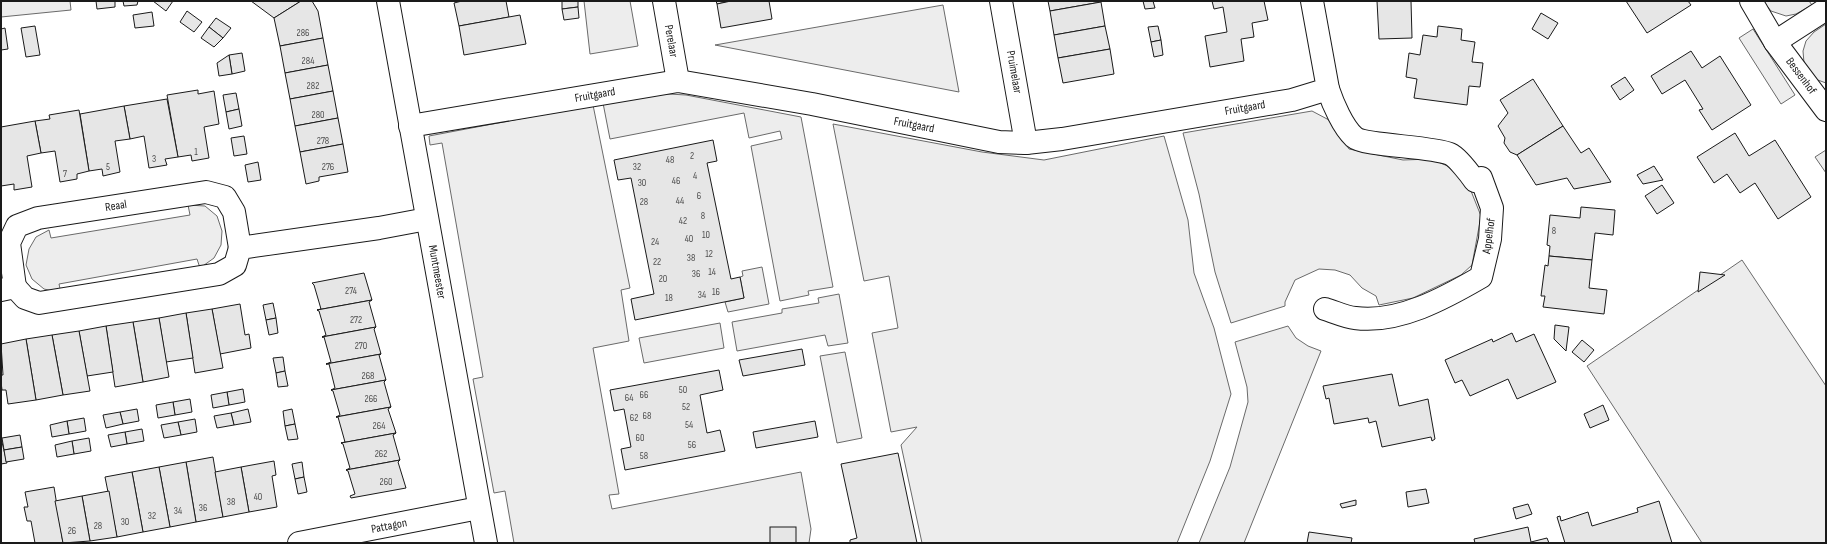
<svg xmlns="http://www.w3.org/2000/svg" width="1827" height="544" font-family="'Sofia Sans Condensed',sans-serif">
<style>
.built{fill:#ededed;stroke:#6a6a6a}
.building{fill:#e6e6e6;stroke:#1a1a1a}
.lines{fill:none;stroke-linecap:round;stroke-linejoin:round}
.minor-casing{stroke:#1a1a1a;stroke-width:24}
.minor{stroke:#fff;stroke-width:22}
.labels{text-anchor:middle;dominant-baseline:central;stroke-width:3;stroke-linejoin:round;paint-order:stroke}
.number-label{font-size:10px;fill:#4d4d4d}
.street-label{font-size:12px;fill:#1a1a1a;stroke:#fff}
</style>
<rect width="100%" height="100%" fill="#fff"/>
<g class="built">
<polygon points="1,1 70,1 71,10 1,17"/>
<polygon points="584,1 630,1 638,46 590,54"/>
<polygon points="1763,1 1809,1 1812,5 1796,14 1786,16 1771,11"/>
<polygon points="943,5 959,92 715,45"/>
<polygon points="1826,24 1826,83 1815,79 1804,63 1803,51 1806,41 1814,32"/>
<polygon points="1753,29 1795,95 1781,104 1739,38"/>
<polygon points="669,94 686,95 801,117 833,287 808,291 809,295 780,301 751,146 782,139 780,131 749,138 744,113 610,139 603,103 646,95"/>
<polygon points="593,105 630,288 621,290 629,341 593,348 619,494 609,495 612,509 801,472 811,529 809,543 514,543 505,491 494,493 473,379 483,377 442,143 430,145 429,136"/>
<polygon points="1312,111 1329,120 1349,149 1403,160 1431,159 1450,167 1469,186 1481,216 1472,265 1461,275 1413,298 1379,305 1376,296 1362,288 1350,275 1335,270 1319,269 1295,280 1285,302 1285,306 1231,323 1215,272 1199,194 1183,133"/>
<polygon points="833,124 982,152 1044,160 1164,136 1188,220 1194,273 1214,328 1231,394 1210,461 1177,543 922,543 901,445 917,427 891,432 872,333 898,328 889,276 864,281"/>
<polygon points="1826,150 1826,173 1815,157"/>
<polygon points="188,205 205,206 217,216 222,231 221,245 214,258 200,268 197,259 59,284 61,293 44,289 32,279 26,265 29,249 36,237 49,230 51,238 190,215"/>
<polygon points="1742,260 1826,386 1826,543 1702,543 1587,366"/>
<polygon points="762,267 769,304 728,312 725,302 744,298 740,277 743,276 742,271"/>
<polygon points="839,294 848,343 828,346 825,335 737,351 732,322 782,313 782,309 819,303 818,298"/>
<polygon points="720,323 724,348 644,363 639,338"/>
<polygon points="1288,326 1296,338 1308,346 1321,351 1244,543 1199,543 1230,467 1248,402 1247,387 1235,342"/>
<polygon points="845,352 862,438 837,443 820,356"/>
</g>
<g class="building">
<polygon points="96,1 115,1 115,7 97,9"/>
<polygon points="123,1 138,1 137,5 124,6"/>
<polygon points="153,1 173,1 166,11"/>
<polygon points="251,1 301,1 274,18"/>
<polygon points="301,1 312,1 318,11 323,38 280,46 274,18"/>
<polygon points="462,1 506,1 509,17 459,26 454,3"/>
<polygon points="562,1 578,1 578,7 562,9"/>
<polygon points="716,1 731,1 717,4"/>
<polygon points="731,1 769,1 772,19 721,28 717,4"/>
<polygon points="1048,1 1101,1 1101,2 1050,11"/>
<polygon points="1143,1 1153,1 1155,8 1145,9"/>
<polygon points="1212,1 1264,1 1268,20 1252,23 1254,37 1241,39 1244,61 1210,67 1205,36 1227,32 1223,7 1214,9"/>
<polygon points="1377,1 1411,1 1412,38 1379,39"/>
<polygon points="1626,1 1688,1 1691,5 1647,33"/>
<polygon points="1101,2 1105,26 1054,35 1050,11"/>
<polygon points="578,7 579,18 564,20 562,9"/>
<polygon points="187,11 202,22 194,32 180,22"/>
<polygon points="152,12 154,26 135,28 133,15"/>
<polygon points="1541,13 1558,23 1548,39 1532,29"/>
<polygon points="520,15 526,44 464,55 459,26"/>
<polygon points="216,18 231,28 223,38 209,27"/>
<polygon points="35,26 40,55 26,57 21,28"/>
<polygon points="1105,26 1110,49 1058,58 1054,35"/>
<polygon points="1158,26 1161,40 1151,42 1148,27"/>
<polygon points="1438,26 1462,29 1461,40 1475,42 1472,62 1483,63 1480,87 1469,86 1467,105 1414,98 1417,79 1406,77 1409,53 1420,55 1423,35 1437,37"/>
<polygon points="209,27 223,38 214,47 201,38"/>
<polygon points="5,28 8,49 1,50 1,29"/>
<polygon points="323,38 328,65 285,73 280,46"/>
<polygon points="1161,40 1163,55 1154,57 1151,42"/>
<polygon points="1110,49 1114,74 1063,83 1058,58"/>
<polygon points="1691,51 1702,68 1720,56 1751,105 1712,130 1699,110 1703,109 1685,80 1662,94 1651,76"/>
<polygon points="242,53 245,71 232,74 229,55"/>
<polygon points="229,55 232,74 219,76 217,63"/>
<polygon points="328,65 333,91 290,99 285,73"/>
<polygon points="1625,77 1634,90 1620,100 1611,86"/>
<polygon points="1533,79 1563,126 1517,155 1510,152 1504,143 1505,138 1498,126 1508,113 1500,100"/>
<polygon points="198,90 198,94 214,91 219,124 204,127 209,158 192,161 191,155 178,157 167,95"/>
<polygon points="333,91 338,118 295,126 290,99"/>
<polygon points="236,93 239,109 226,112 223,95"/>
<polygon points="167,99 178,157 165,159 167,165 149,168 144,136 130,139 124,106"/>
<polygon points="124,106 130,139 115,141 120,172 103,176 102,169 89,171 80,114"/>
<polygon points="239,109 242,126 229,129 226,112"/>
<polygon points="79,110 89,171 77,174 77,179 60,182 55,151 41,153 35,121 50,119 49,115"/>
<polygon points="338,118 343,144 300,152 295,126"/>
<polygon points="35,121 41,153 27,156 32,187 14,190 14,184 1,186 1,127"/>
<polygon points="1563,126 1581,153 1589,148 1611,182 1574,189 1567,178 1536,185 1517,155"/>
<polygon points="1735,133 1749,156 1775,140 1811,197 1778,219 1755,183 1740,193 1727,174 1714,183 1697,157"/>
<polygon points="244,136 247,154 234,156 231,138"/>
<polygon points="713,140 717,161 707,163 731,279 740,277 744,298 635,320 631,299 654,294 631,178 618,180 614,160"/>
<polygon points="343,144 348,172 319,177 319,181 306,184 300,152"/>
<polygon points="258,162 261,180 248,182 245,165"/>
<polygon points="1654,166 1663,180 1643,184 1637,175"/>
<polygon points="1662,185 1674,203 1657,214 1645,196"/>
<polygon points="1581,207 1615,210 1613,235 1595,233 1592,260 1549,256 1550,246 1547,245 1550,215 1580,218"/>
<polygon points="1549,256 1592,260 1589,288 1607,290 1604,314 1543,307 1545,296 1541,296 1545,265 1548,266"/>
<polygon points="1700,272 1725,275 1698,292"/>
<polygon points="364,273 372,300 317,310 321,309 314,285 312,283"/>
<polygon points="372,300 369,302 376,327 322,337 326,335 319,311 317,310"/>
<polygon points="273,303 276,318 266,320 263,305"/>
<polygon points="240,304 245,335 249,334 251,348 220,354 212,309"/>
<polygon points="212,309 223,368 195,373 186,313"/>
<polygon points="186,313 193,358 166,362 159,318"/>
<polygon points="159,318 169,377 143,382 133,322"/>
<polygon points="276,318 278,333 269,335 266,320"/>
<polygon points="133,322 143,382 115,387 106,326"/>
<polygon points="1555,325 1569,327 1566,351 1554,339"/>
<polygon points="106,326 113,372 87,376 79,331"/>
<polygon points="376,327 374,329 381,354 326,364 331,362 324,337 322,337"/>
<polygon points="79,331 90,391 63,395 52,335"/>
<polygon points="1512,333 1516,342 1534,334 1556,382 1517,399 1508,379 1470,396 1462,380 1455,383 1445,360 1492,339 1493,342"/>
<polygon points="52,335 63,395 36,400 26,339"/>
<polygon points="26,339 36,400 8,404 6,390 2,390 1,382 1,375 3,375 1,344"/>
<polygon points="1582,340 1594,350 1584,362 1572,352"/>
<polygon points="802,349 805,365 743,376 739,360"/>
<polygon points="381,354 379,355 386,380 331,390 335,388 329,364 326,364"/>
<polygon points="283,357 285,371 276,373 273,358"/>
<polygon points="719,370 723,390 700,395 707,433 720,430 725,451 625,470 621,449 631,447 624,409 614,411 610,390"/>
<polygon points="285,371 288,386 278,387 276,373"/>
<polygon points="1392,374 1399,406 1428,399 1435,439 1432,441 1431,437 1382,447 1376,421 1369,423 1368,418 1334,424 1329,398 1326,399 1323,386"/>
<polygon points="386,380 384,382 391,407 336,417 340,415 333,391 331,390"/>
<polygon points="243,389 245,402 229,405 227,392"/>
<polygon points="227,392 229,405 213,408 211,395"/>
<polygon points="190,399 192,412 175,415 173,402"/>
<polygon points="173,402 175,415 158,418 156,405"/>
<polygon points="1603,405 1609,420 1590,428 1584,414"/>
<polygon points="391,407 388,409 396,433 341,443 345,442 338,417 336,417"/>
<polygon points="137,409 139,421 123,424 120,412"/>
<polygon points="248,409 251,422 234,425 231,413"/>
<polygon points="292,409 295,424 285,426 283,411"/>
<polygon points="120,412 123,424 106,428 103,415"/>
<polygon points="231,413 234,425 217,428 214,416"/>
<polygon points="84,418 86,431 69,434 67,421"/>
<polygon points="195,419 197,432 181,435 178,422"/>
<polygon points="67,421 69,434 52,437 50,425"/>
<polygon points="815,421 818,437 756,448 753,432"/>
<polygon points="178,422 181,435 164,438 161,425"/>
<polygon points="295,424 298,439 288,440 285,426"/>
<polygon points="142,429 144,441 127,444 125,432"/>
<polygon points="125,432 127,444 111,447 108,435"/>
<polygon points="396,433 393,435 400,460 346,470 350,468 343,444 341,443"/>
<polygon points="20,435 22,447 4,450 2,438"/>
<polygon points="1,438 7,463 1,464"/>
<polygon points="89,438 91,451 74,454 72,441"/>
<polygon points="72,441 74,454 57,457 55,445"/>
<polygon points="22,447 24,459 6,462 4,450"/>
<polygon points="898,453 917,543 850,543 850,540 857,538 841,464"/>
<polygon points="213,457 223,517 196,522 186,462"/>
<polygon points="400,460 398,462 406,488 351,498 350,496 355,494 348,471 346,470"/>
<polygon points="274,461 276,475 272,476 277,507 249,512 241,467"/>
<polygon points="186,462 196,522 170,527 159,467"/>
<polygon points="302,462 304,477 295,479 292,464"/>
<polygon points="159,467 170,527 143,532 132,472"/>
<polygon points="241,467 249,512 223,517 215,472"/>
<polygon points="132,472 143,532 117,537 105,477"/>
<polygon points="304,477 307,492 298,494 295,479"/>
<polygon points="54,487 63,543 35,543 31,521 27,521 24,507 28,507 25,492"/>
<polygon points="1426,489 1429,503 1408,507 1406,492"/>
<polygon points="109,491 117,537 90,541 82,496"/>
<polygon points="82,496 90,541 63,543 55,501"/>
<polygon points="1356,500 1356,505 1342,508 1340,504"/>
<polygon points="1659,501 1672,543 1565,543 1557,517 1560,516 1561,521 1588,512 1592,526 1638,512 1637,508"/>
<polygon points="1528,504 1532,514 1516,519 1513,508"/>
<rect x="770" y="527" width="26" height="16"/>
<polygon points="1528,527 1531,542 1547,538 1549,543 1475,543 1474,539"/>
<polygon points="1309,532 1352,538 1351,543 1307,543"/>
</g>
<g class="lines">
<g class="minor-casing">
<g id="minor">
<polyline points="388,1 486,543"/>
<polyline points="664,1 678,81"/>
<polyline points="1001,1 1026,143"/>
<polyline points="1751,1 1775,42 1826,110"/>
<polyline points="1775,42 1826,9"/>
<polyline points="410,126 678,81 812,104 999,142 1026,143 1062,139 1292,100 1328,89 1312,1"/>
<polyline points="15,287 9,243 17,226 38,218 206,192 225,197 234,212 240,248"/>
<polyline points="1,290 15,287 25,298 39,303 219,274 235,265 240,248 379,228 427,219"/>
<path d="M1325 309C1335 312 1345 317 1355 318 1398 324 1445 298 1481 277L1490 239 1492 208 1481 178 1475 181C1470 174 1457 157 1450 154 1431 146 1364 146 1354 137 1343 127 1333 104 1328 89"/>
<polyline points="299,543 479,508"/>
</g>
</g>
<use href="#minor" class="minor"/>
</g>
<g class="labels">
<g class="number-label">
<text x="303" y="33">286</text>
<text x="308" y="61">284</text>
<text x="313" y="86">282</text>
<text x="318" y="115">280</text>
<text x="323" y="141">278</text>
<text x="196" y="152">1</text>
<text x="692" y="156">2</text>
<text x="154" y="159">3</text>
<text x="670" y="160">48</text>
<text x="108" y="167">5</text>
<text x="328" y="167">276</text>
<text x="637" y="167">32</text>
<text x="65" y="174">7</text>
<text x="695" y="176">4</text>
<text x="676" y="181">46</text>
<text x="642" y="183">30</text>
<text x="699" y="196">6</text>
<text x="680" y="201">44</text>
<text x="644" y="202">28</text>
<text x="703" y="216">8</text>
<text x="683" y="221">42</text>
<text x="1554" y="231">8</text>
<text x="706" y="235">10</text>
<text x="689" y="239">40</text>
<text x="655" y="242">24</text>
<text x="709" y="254">12</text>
<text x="691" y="258">38</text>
<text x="657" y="262">22</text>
<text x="712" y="272">14</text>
<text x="696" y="274">36</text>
<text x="663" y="279">20</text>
<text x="351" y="291">274</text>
<text x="716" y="292">16</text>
<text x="702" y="295">34</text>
<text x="669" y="298">18</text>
<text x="356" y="320">272</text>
<text x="361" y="346">270</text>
<text x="368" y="376">268</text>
<text x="683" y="390">50</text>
<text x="644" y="395">66</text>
<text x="629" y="398">64</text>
<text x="371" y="399">266</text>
<text x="686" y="407">52</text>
<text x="647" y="416">68</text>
<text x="634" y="418">62</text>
<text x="689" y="425">54</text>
<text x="379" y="426">264</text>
<text x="640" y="438">60</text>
<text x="692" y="445">56</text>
<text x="381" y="454">262</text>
<text x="644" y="456">58</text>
<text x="386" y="482">260</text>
<text x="258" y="497">40</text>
<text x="231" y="502">38</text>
<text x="203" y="508">36</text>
<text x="178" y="511">34</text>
<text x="152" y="516">32</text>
<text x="125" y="522">30</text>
<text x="98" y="526">28</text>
<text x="72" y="531">26</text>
</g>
<g class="street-label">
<text transform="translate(671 41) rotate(80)">Perelaar</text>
<text transform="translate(1014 72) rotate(80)">Pruimelaar</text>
<text transform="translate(1801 76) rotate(53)">Bessenhof</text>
<text transform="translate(595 95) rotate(-10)">Fruitgaard</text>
<text transform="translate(1245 108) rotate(-10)">Fruitgaard</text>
<text transform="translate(914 125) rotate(11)">Fruitgaard</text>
<text transform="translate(116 206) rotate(-9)">Reaal</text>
<text transform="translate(1489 236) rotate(-82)">Appelhof</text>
<text transform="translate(437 272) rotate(80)">Muntmeester</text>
<text transform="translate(389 526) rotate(-11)">Pattagon</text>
</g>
</g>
<rect width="1827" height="544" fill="none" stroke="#1a1a1a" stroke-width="4"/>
</svg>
